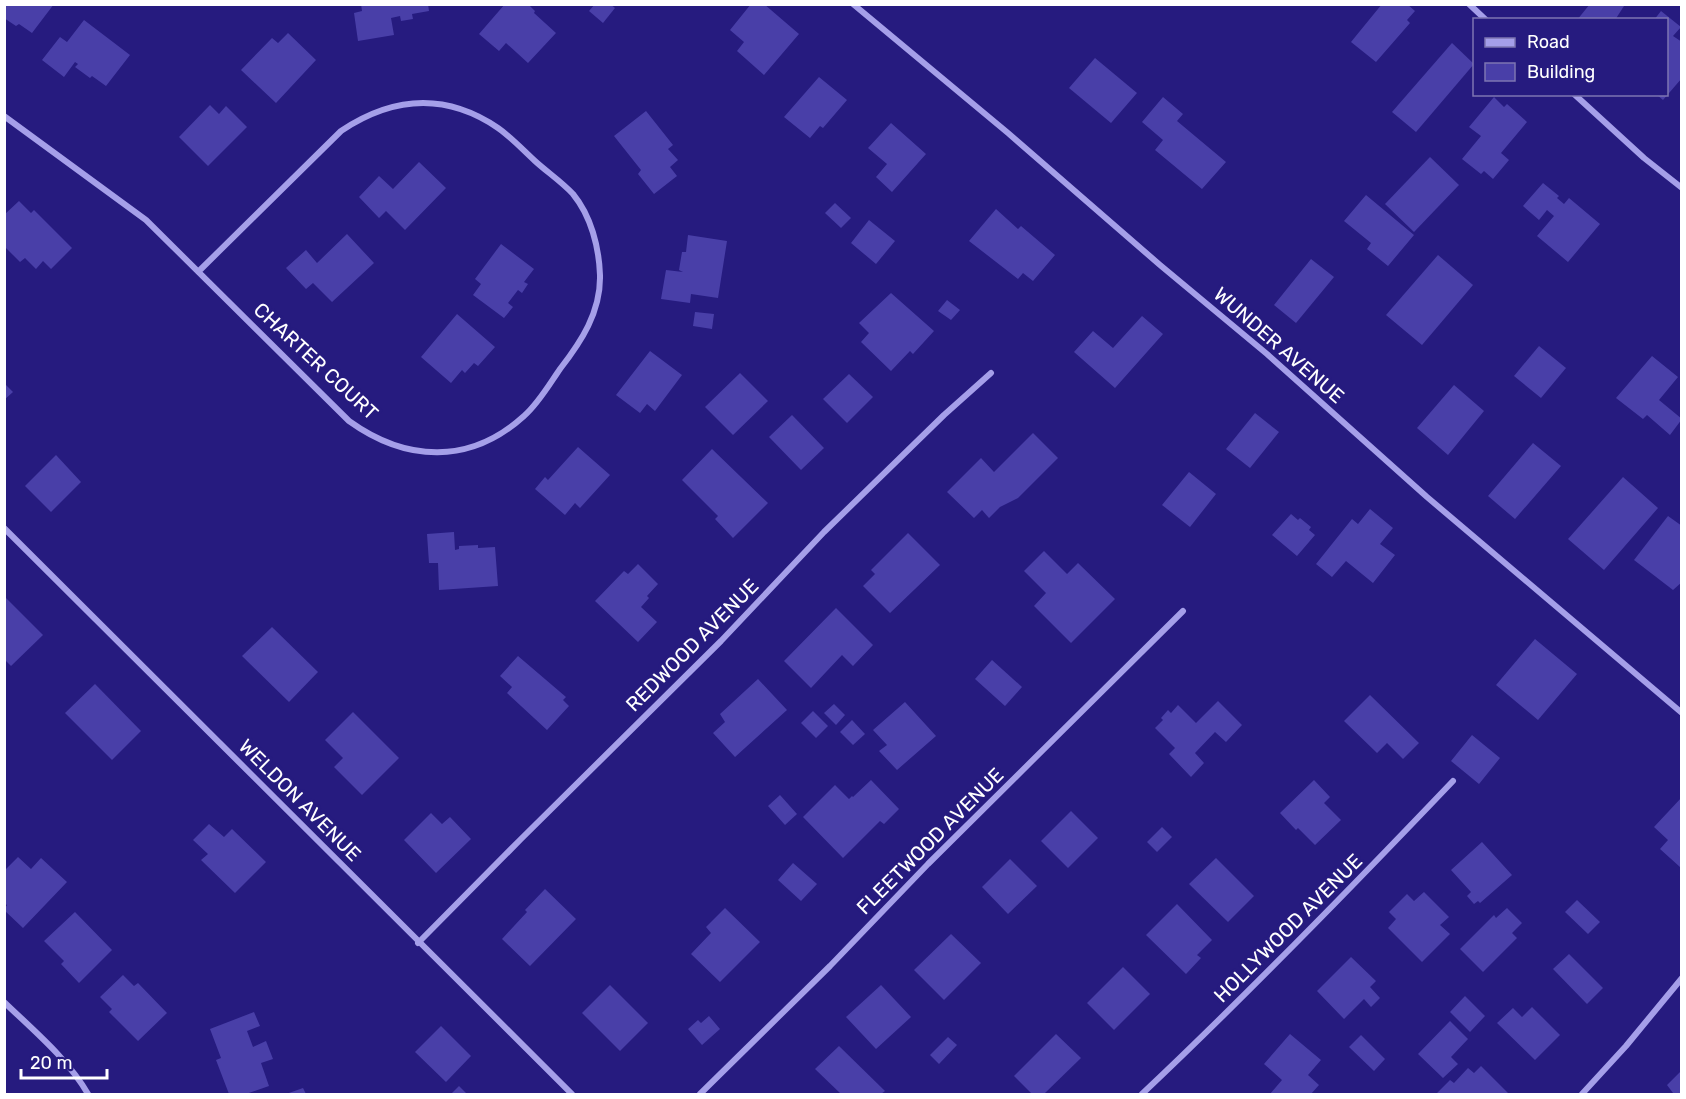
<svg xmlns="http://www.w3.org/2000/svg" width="1686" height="1099" font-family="Rubik,sans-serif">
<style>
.building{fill:#493fa8}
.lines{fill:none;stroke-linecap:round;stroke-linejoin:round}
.minor{stroke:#a59fe9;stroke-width:6}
.labels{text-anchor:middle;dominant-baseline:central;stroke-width:6;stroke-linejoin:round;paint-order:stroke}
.street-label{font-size:20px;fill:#fff;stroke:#261b7f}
</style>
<rect width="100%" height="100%" fill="#261b7f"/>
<g class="building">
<polygon points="4,4 54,4 32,33 19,24 16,26 4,18"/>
<polygon points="361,4 428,4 429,11 412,14 413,19 401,21 400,16 391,18 394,35 358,41 354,13 362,11"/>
<polygon points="505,4 528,4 535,11 534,13 556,33 528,63 506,43 499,51 479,34"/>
<polygon points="595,4 610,4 615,8 603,23 589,11"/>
<polygon points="751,4 764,4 799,34 764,75 737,51 744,42 730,30"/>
<polygon points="1382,4 1407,4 1415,11 1407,20 1410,23 1376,62 1351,42"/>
<polygon points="1590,4 1622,4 1624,6 1615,20 1577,20"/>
<polygon points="1661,11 1681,27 1673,36 1682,42 1682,78 1663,100 1656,94 1666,94 1666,20 1654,20"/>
<polygon points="84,20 130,55 106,86 92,76 90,78 75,67 78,64 75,62 64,77 42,60 60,37 67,42"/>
<polygon points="288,33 316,60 276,103 241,70 272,38 278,43"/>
<polygon points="1452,43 1474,64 1416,132 1392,112"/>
<polygon points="1095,58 1137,93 1111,123 1069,88"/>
<polygon points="819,77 847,100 823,128 820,126 810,138 784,117"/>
<polygon points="1163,97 1183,114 1177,121 1226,162 1202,189 1155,150 1163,140 1142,122"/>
<polygon points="1494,97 1504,107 1507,104 1527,122 1501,153 1509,160 1493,179 1484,171 1481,174 1462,159 1481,136 1469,127"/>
<polygon points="210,105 219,114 226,106 247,127 208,166 179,137"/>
<polygon points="646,111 673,145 668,149 678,160 670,167 677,176 654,194 638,174 641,170 614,136"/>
<polygon points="891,123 926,154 892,192 876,177 887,164 868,148"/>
<polygon points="1430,157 1459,185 1414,232 1385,204"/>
<polygon points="419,162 446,188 405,230 386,211 379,218 359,197 379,176 393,189"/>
<polygon points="1543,183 1559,196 1557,198 1564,204 1569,198 1600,224 1568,262 1537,236 1554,216 1547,210 1539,220 1523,206"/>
<polygon points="1366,195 1414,235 1388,266 1367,249 1371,243 1344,221"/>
<polygon points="19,201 31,213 34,210 72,248 51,269 43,261 36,269 25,258 20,262 4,246 4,215"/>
<polygon points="835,203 851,218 841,228 825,213"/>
<polygon points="996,209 1018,229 1021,226 1055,255 1033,281 1023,273 1018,279 969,241"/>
<polygon points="869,220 895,241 876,264 851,243"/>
<polygon points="347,234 374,263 332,302 313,283 306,289 286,268 306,250 317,263"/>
<polygon points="688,235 727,241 718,298 691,294 690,303 661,299 666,270 683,272 679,270 682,252 686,252"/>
<polygon points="501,244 534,269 524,282 528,284 522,293 518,290 508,303 513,307 504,318 473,295 481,284 475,279"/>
<polygon points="1438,255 1473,285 1422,345 1386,315"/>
<polygon points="1311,259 1334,277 1296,323 1274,305"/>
<polygon points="891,293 934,331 913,354 910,351 891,371 861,342 869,333 859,323"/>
<polygon points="947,300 960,310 951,320 938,311"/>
<polygon points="695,312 714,314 712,329 693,326"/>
<polygon points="457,314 495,347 478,366 474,363 465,373 462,370 451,383 421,357"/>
<polygon points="1142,316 1163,334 1115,388 1074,352 1093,331 1113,348"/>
<polygon points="1539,346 1566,368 1541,398 1514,376"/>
<polygon points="650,351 682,375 655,411 647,404 640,413 616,395"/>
<polygon points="1652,356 1678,377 1659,400 1682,419 1670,435 1647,415 1643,419 1616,398"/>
<polygon points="740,373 768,401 733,435 705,407"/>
<polygon points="849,374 873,397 847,423 823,399"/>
<polygon points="4,383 13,392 4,400"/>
<polygon points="1454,385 1484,411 1448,455 1417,428"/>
<polygon points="1255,413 1279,432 1250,468 1226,449"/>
<polygon points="792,415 824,448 801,470 769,437"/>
<polygon points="1033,433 1058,458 1018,498 1000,507 989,518 982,510 974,518 947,492 981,458 994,472"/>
<polygon points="1533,443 1561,466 1515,519 1488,496"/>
<polygon points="578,447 610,475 580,508 575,503 565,515 535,489 545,477 548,480"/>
<polygon points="712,449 768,503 733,538 715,519 718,516 682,480"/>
<polygon points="56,455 81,482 51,512 25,486"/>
<polygon points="1189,472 1216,494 1190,527 1162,505"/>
<polygon points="1623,477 1658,508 1604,570 1568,539"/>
<polygon points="1370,509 1393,528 1380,544 1395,555 1373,583 1346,561 1332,577 1316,564 1352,519 1358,524"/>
<polygon points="1291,514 1298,520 1300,518 1311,527 1309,530 1315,535 1297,556 1272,535"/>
<polygon points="1668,516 1682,526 1682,582 1673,590 1634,560"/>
<polygon points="454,532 455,550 459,549 459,546 478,545 478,548 495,547 498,586 439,590 438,563 429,563 427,534"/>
<polygon points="908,533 940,565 890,613 863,586 875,574 871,570"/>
<polygon points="1044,551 1067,574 1078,563 1115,599 1071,643 1034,606 1046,593 1024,571"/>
<polygon points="638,564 658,584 647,596 649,598 641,607 657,622 638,642 595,601 624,571 628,574"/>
<polygon points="4,596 43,635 11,666 4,659"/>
<polygon points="836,608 873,645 853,666 842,655 811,688 784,661"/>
<polygon points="272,627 318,672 289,702 242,656"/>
<polygon points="1535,639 1577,674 1538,720 1496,685"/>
<polygon points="518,656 566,697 563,700 569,706 547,730 507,693 512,687 500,676"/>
<polygon points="992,660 1022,687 1005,706 975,679"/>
<polygon points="758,679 787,710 735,757 713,733 725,722 720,714"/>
<polygon points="95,684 141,731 112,760 65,713"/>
<polygon points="1370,695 1419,743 1403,759 1387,743 1377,753 1344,721"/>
<polygon points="1218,701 1242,725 1226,742 1215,732 1195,753 1204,763 1191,777 1169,754 1175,748 1155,728 1163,720 1161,718 1168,710 1171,713 1178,705 1196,723"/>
<polygon points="905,702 936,736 897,770 879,751 887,745 873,730"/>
<polygon points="834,704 845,715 836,725 824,713"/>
<polygon points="813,711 828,726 816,738 801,723"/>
<polygon points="353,712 399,758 362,795 334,767 343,758 325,740"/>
<polygon points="852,720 865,734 853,745 840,732"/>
<polygon points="1472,735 1500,758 1479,784 1451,761"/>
<polygon points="871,780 899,809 884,824 880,821 843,858 803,817 835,785 849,799 852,796 853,797"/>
<polygon points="1314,780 1330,797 1324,803 1341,820 1315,845 1298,828 1296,830 1280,813"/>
<polygon points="780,795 797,814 785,825 768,806"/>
<polygon points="1682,797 1682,865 1680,867 1660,849 1668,840 1654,827"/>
<polygon points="1071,811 1098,838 1068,868 1041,841"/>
<polygon points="431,813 442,824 450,817 471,839 436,873 404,840"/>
<polygon points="209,824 224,837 232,829 266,862 235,893 201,860 208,854 193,840"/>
<polygon points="1162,827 1172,837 1157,852 1147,842"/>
<polygon points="1482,842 1512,875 1480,903 1478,901 1474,904 1467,896 1471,892 1451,870"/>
<polygon points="18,857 31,869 41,858 67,882 23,928 4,910 7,905 4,903 4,871"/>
<polygon points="1216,858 1254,896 1228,922 1189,884"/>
<polygon points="1010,859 1037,886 1008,914 982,887"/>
<polygon points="793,863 817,884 801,901 778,880"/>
<polygon points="545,889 576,919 530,966 502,939 527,912 525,910"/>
<polygon points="1424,892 1449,917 1440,925 1450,934 1422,962 1388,928 1396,919 1389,912 1407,894 1414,901"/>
<polygon points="1577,900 1600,922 1588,934 1565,912"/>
<polygon points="1177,904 1212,940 1197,955 1201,958 1186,974 1146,935"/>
<polygon points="725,908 760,942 720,982 691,954 711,933 706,927"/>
<polygon points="1507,908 1522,923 1512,933 1517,938 1483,972 1460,949 1494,915 1496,918"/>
<polygon points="75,912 112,950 79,983 61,964 64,961 44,941"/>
<polygon points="951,934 981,963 944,1000 914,970"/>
<polygon points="1569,954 1603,988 1587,1004 1553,969"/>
<polygon points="1351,957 1376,981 1370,987 1380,998 1371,1007 1364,999 1344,1019 1317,991"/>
<polygon points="1123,967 1150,994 1114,1030 1087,1003"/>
<polygon points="123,975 134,986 138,983 167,1013 138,1041 109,1012 112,1009 100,997"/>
<polygon points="610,985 648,1023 620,1051 582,1013"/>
<polygon points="881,985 911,1017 876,1049 846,1017"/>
<polygon points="1465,996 1485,1016 1470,1032 1450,1012"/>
<polygon points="1532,1007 1560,1035 1535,1060 1497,1023 1513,1008 1522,1017"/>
<polygon points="254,1012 260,1026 247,1031 253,1047 266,1041 273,1059 261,1063 269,1086 246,1094 229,1094 216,1060 221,1058 210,1029"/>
<polygon points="709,1016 720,1029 702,1045 688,1029 698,1020 701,1023"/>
<polygon points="1450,1021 1468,1039 1451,1057 1458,1064 1443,1078 1418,1054"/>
<polygon points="441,1026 471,1056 446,1082 415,1052"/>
<polygon points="1056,1034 1081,1058 1044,1094 1032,1094 1014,1076"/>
<polygon points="1290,1034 1321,1060 1308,1075 1319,1085 1311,1094 1270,1094 1282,1080 1264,1064"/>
<polygon points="1361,1035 1385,1059 1374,1071 1349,1047"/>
<polygon points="948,1037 957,1045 939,1064 930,1055"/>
<polygon points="839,1046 885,1091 881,1094 841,1094 815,1069"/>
<polygon points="1481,1066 1508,1093 1506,1094 1436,1094 1450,1080 1454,1083 1468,1068 1474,1073"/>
<polygon points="1682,1070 1682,1094 1671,1094 1673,1093 1667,1085"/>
<polygon points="459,1086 467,1094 451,1094"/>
<polygon points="303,1088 306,1094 286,1094"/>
</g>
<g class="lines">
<g class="minor">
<polyline points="853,4 1008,133 1160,265 1267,354 1427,497 1682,713"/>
<polyline points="1469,4 1486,20"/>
<polyline points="1574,94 1644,158 1682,188"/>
<path d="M4 116 146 220 349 421C406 462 470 465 524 416 538 404 549 385 560 369 581 342 601 312 600 275 599 247 591 216 573 194 562 182 547 172 535 161 523 150 511 137 498 128 445 92 392 97 341 131L199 271"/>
<polyline points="4,528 572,1094"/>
<polyline points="418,943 521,839 721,641 824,532 944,415 991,373"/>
<path d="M4 1002C34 1031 67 1058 88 1094"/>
<polyline points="700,1094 830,966 928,864 1183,611"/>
<path d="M1142 1094C1249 993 1351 888 1453 781"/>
<polyline points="1582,1094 1626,1046 1682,978"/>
</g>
</g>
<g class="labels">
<g class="street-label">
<text transform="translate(1279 345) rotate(41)">WUNDER AVENUE</text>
<text transform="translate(316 361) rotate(43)">CHARTER COURT</text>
<text transform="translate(692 645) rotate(-45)">REDWOOD AVENUE</text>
<text transform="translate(300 800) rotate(45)">WELDON AVENUE</text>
<text transform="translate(930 841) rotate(-45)">FLEETWOOD AVENUE</text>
<text transform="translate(1288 928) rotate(-45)">HOLLYWOOD AVENUE</text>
</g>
</g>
<rect width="1686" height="1099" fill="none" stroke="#ffffff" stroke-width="12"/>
<rect x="1473" y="18" width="195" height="78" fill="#261b7f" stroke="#7d76b2" stroke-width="1.5"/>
<rect x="1485" y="38" width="30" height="9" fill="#a59fe9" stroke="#7d76b2" stroke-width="1.5"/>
<text x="1527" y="48" font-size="18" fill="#ffffff">Road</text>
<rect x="1485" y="63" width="30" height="18" fill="#493fa8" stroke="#7d76b2" stroke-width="1.5"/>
<text x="1527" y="78" font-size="18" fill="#ffffff">Building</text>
<path d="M21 1069v9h86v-9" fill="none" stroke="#ffffff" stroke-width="3"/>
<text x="30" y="1069" font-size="18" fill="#ffffff" stroke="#261b7f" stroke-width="4.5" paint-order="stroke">20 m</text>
</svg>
